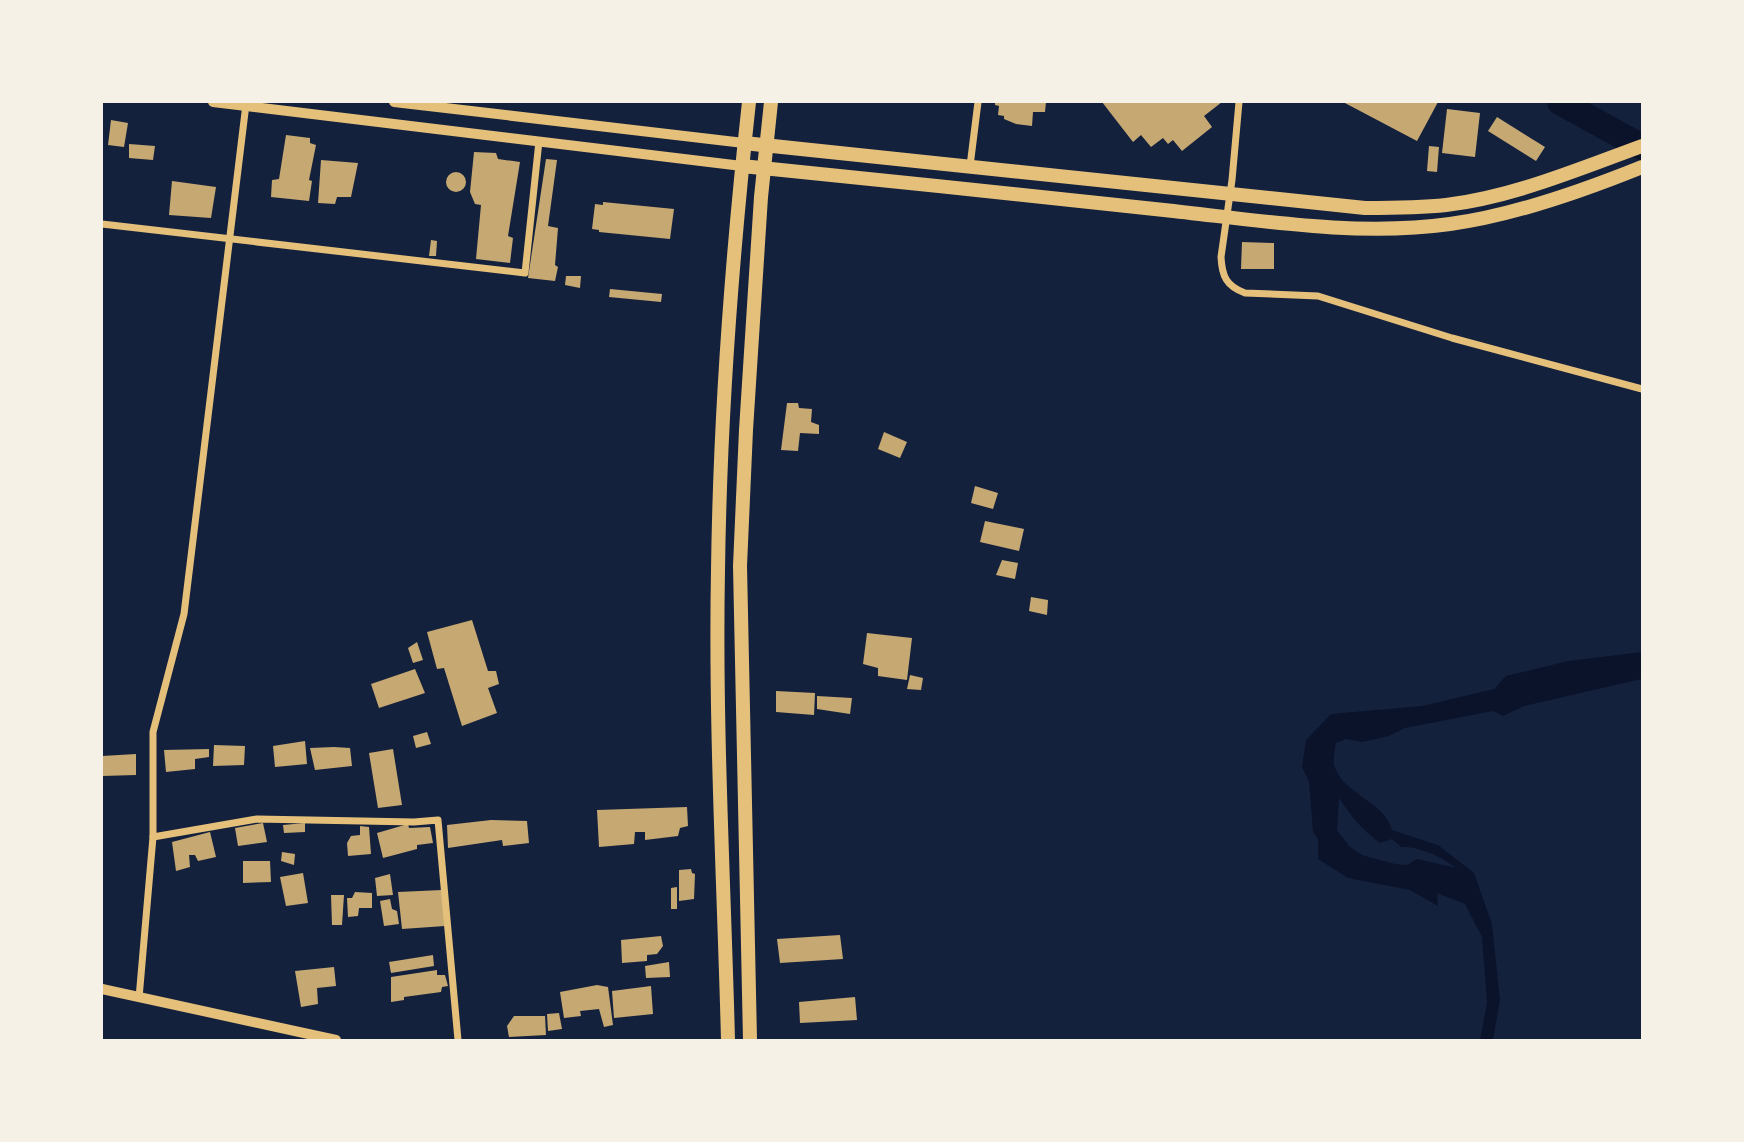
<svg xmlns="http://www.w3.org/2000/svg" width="1744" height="1142" font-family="'Archivo Narrow',sans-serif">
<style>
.water{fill:#0b132b;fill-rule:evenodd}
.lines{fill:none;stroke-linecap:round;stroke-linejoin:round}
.river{stroke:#0b132b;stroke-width:26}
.building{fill:#c6a872}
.minor{stroke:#e5c07b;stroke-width:7}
.tertiary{stroke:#e5c07b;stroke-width:10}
.primary{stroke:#e5c07b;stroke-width:14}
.trunk{stroke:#e5c07b;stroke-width:14}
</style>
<rect width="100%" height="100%" fill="#14213d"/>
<path class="water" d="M1642 652V679L1524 706 1503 716 1493 711 1405 728 1389 736 1362 742 1346 739 1336 743C1335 749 1333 759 1334 765 1343 795 1385 801 1392 830L1438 845 1474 873 1492 924 1500 1000 1493 1040H1480L1487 1003 1482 937 1465 904 1437 893 1438 906 1410 890 1348 878 1318 859V839L1313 832 1309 782 1302 767 1306 740 1331 714 1422 706 1494 689 1506 676 1568 661ZM1339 798C1351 816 1362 830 1380 843L1392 839 1401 847C1419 846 1442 857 1456 868L1417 859 1407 865 1395 864 1362 855 1349 846 1337 830Z"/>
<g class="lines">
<polyline class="river" points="1560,102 1642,147"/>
</g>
<g class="building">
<polygon points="995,102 1046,102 1045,112 1033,112 1032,126 1016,124 1004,119 1004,116 998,115 999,106 995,105"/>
<polygon points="1102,102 1222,102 1204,116 1212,127 1182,151 1173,140 1168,144 1163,138 1151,147 1141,135 1133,142"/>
<polygon points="1343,102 1438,102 1417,141"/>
<polygon points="1447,109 1480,113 1475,157 1442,153"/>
<polygon points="1497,117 1545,147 1536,161 1488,131"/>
<polygon points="111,120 128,123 124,147 108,145"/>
<polygon points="286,135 310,138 310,143 316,145 309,180 312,181 309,201 271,197 272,180 279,179"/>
<polygon points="129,144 155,146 153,160 129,158"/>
<polygon points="1429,146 1439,147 1437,172 1427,171"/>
<polygon points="474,152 496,153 498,159 520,162 508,236 513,238 510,263 476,259 481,205 475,204 470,192"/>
<polygon points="546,159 557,160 548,226 558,228 555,265 558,267 555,281 528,278"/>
<polygon points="321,160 358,163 351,197 337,197 335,204 318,203"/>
<circle cx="456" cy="182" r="10"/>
<polygon points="172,181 216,187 211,218 169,215"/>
<polygon points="603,202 674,209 670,239 599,232 599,230 592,229 595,204 603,205"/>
<polygon points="431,240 437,241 436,256 429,256"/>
<polygon points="1242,242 1274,243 1274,269 1241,269"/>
<polygon points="566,276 581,276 580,288 565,285"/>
<polygon points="610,289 662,294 661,302 609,297"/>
<polygon points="787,403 798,403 799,408 812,409 811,422 819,425 819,434 800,433 798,451 781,450"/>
<polygon points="884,432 907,442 900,458 878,449"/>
<polygon points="975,486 998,493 993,509 971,503"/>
<polygon points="985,521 1024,529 1019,551 980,542"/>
<polygon points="1002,560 1018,563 1015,579 996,575"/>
<polygon points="1031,597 1048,600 1047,615 1029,611"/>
<polygon points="472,620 488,671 496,671 499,684 488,688 497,713 462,726 444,668 437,669 427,632"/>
<polygon points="867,633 912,638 907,680 878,676 878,668 863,664"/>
<polygon points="417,642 423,660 413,663 408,648"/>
<polygon points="415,669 425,693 379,708 371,684"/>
<polygon points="910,675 923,678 921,690 907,689"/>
<polygon points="776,691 815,693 814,715 776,712"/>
<polygon points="817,696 852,698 850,714 817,709"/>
<polygon points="427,732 431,744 416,748 413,736"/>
<polygon points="305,741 307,764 275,767 273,746"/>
<polygon points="214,745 245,746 244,765 213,766"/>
<polygon points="334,747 350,748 352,766 315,770 310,748"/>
<polygon points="209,749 209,757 195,759 195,769 166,772 164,750"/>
<polygon points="393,749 402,805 378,808 369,753"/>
<polygon points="136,754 136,775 102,776 102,756"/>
<polygon points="687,807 688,826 680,828 678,836 645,840 645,832 635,832 634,844 599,847 597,810"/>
<polygon points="491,820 527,821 529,843 503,846 502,840 448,848 447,825"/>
<polygon points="263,823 267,842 238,846 235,828"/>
<polygon points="305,823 305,832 284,833 283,825"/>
<polygon points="408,824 409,828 430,827 433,843 417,845 417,849 383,858 377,833"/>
<polygon points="360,826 369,827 371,854 348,856 347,843 351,836 360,835"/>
<polygon points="210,832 216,857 198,861 195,855 189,855 190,867 176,871 172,842"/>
<polygon points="282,852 295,854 294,865 281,861"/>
<polygon points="243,861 270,861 271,882 243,883"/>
<polygon points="691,869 692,873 695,874 694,899 679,901 679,870"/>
<polygon points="303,873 308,903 286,906 280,877"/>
<polygon points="390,874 393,895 377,896 375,878"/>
<polygon points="677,887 677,909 671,909 671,888"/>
<polygon points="442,890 445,926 402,929 398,892"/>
<polygon points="355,892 372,893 372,908 359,908 358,916 348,917 347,898 352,898"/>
<polygon points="331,895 344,895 342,925 332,925"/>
<polygon points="390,899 392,909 397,911 399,924 384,926 380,901"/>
<polygon points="840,935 843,959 780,963 777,939"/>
<polygon points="661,936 663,946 657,954 647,955 647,961 622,963 621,940"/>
<polygon points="433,955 434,966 391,973 389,962"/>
<polygon points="669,962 670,977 646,978 645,966"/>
<polygon points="334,967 336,986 317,988 318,1004 301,1007 295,971"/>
<polygon points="437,970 437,975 445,975 448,986 442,987 441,992 404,997 404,1000 391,1002 391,977"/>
<polygon points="597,985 608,987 613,1025 604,1027 599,1009 580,1011 581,1016 564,1018 560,992"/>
<polygon points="651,986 653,1014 614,1018 612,991"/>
<polygon points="855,997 857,1020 800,1023 799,1002"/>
<polygon points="559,1013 562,1029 548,1031 547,1014"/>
<polygon points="514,1016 545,1016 546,1035 509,1037 507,1026"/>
</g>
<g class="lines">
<g class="minor">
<path d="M1239 102 1232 180 1221 257C1222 276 1226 286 1245 293L1318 296 1452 338 1642 389"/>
<polyline points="970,166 978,102"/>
<polyline points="102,224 525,273 539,141"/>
<polyline points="153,837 257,819 414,822 438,820 458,1040"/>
<polyline points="139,998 153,837 153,732 184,614 246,104"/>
</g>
<g class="tertiary">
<polyline points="213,102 742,166"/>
<polyline points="394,102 744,143"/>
<polyline points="102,989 336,1040"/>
</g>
<g class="primary">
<path d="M744 143 1365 208C1392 208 1419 208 1446 205 1513 197 1579 169 1642 146"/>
<path d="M742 166C883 180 1023 195 1164 210 1258 220 1356 237 1450 224 1511 216 1585 190 1642 167"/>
</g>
<g class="trunk">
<path d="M728 1040C724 884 715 727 718 570 720 414 732 257 749 102"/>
<polyline points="750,1040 740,566 746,430 761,197 771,102"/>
</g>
</g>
<rect width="1744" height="1142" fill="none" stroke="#f6f1e7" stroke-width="206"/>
</svg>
